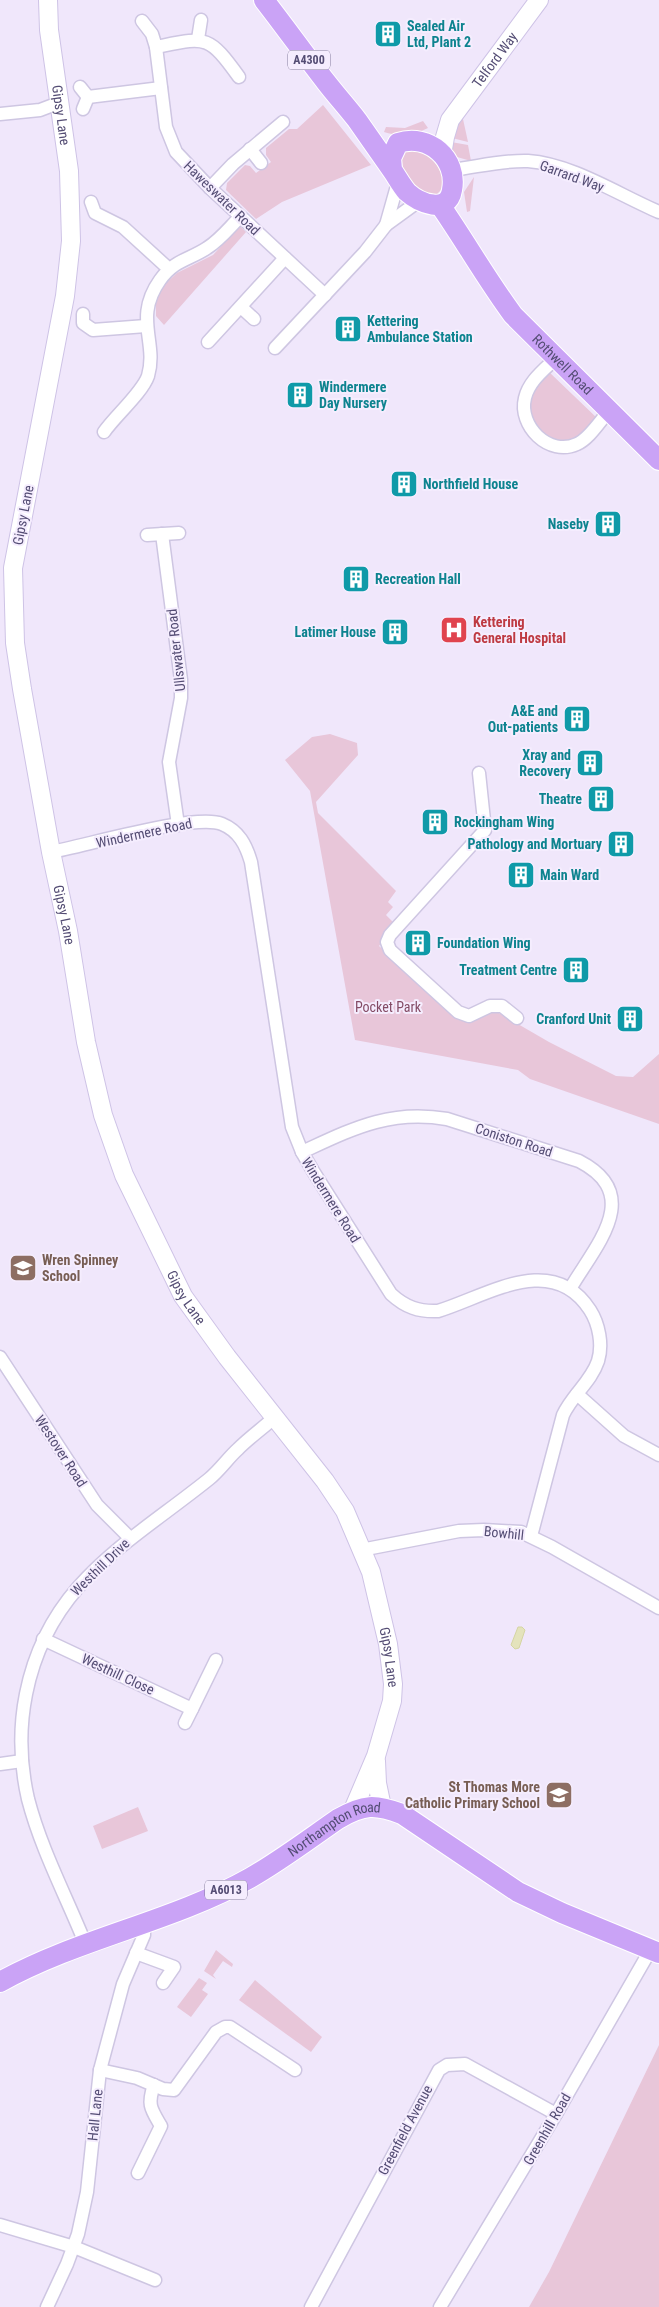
<svg xmlns="http://www.w3.org/2000/svg" width="659" height="2307" font-family="'Roboto Condensed',sans-serif">
<style>
.green{fill:#e8c6d9}
.water{fill:#e4e3bc;stroke:#d5d5a3}
.lines{fill:none;stroke-linecap:round;stroke-linejoin:round}
.street-casing{stroke:#cec6e2;stroke-width:15}
.secondary-casing{stroke:#cec3e6;stroke-width:20}
.primary-casing{stroke:#fff;stroke-width:22}
.street{stroke:#fff;stroke-width:12}
.secondary{stroke:#fff;stroke-width:18}
.primary{stroke:#caa3f6;stroke-width:20}
.labels{text-anchor:middle;dominant-baseline:central;stroke-width:4;stroke-linejoin:round;paint-order:stroke}
.shield{fill:#f5edfe;stroke:#847d9d;stroke-width:1}
.shield-label{font-size:12px;font-weight:bold;fill:#544d74}
.culture-label{font-size:14px;font-weight:bold;fill:#0d838f;stroke:#f5edfe;text-anchor:start}
.street-label{font-size:14px;fill:#544d74;stroke:#f5edfe}
.health-label{font-size:14px;font-weight:bold;fill:#be3a42;stroke:#f5edfe;text-anchor:start}
.park-label{font-size:14px;fill:#844b65;stroke:#f5edfe}
.education-label{font-size:14px;font-weight:bold;fill:#785e54;stroke:#f5edfe;text-anchor:start}
</style>
<rect width="100%" height="100%" fill="#f0e7fb"/>
<g class="green">
<polygon points="323,105 371,165 282,202 256,219 226,190 227,183 245,165 250,166 256,173 271,162 266,155 266,148 289,129 297,129"/>
<polygon points="461,118 463,119 468,142 452,138"/>
<path d="M423 121 428 128C414 135 399 137 384 132L386 127 405 128Z"/>
<polygon points="451,142 468,145 471,161 457,157 451,148"/>
<path d="M409 149C431 154 442 165 444 187L435 196C415 194 398 174 403 153Z"/>
<polygon points="474,177 470,211 467,212 464,192"/>
<polygon points="240,226 246,232 164,325 156,316 156,301 163,286 177,273 213,255"/>
<path d="M548 371 598 419 579 438 560 442 541 435C523 400 523 402 548 371Z"/>
<polygon points="330,734 357,743 358,755 316,802 318,813 396,891 388,902 393,907 386,915 396,925 379,946 458,1018 491,1011 499,1013 549,1042 616,1076 633,1077 659,1054 659,1124 530,1079 518,1070 355,1040 310,791 285,760 312,737"/>
<polygon points="138,1807 148,1831 102,1849 93,1826"/>
<polygon points="216,1950 233,1964 232,1967 223,1961 213,1975 216,1979 204,1971"/>
<polygon points="199,1978 207,1983 202,1990 208,1994 191,2017 177,2007"/>
<polygon points="255,1980 322,2037 311,2052 239,2000"/>
<polygon points="659,2045 659,2307 529,2307 549,2272"/>
</g>
<polygon class="water" points="518,1627 522,1627 525,1630 519,1648 515,1649 511,1645"/>
<g class="lines">
<g class="street-casing">
<g id="street">
<polyline points="142,21 152,34 156,47 166,127 176,152 210,188 325,295"/>
<polyline points="198,39 201,20"/>
<path d="M156 47C206 37 208 34 239 77"/>
<polyline points="80,87 88,97 161,88"/>
<polyline points="83,109 88,97"/>
<polyline points="0,114 40,110 61,102"/>
<polyline points="250,149 261,163"/>
<path d="M452 170C477 167 502 160 528 161 572 164 619 195 659 212"/>
<polyline points="210,188 233,164 283,122"/>
<polyline points="91,202 95,213 123,227 169,269"/>
<polyline points="386,225 399,179"/>
<polyline points="241,307 254,319"/>
<polyline points="83,314 83,323 93,330 146,326"/>
<polyline points="208,342 285,258"/>
<polyline points="275,348 365,252 386,225 419,201"/>
<path d="M555 359C544 370 529 381 525 398 518 426 549 457 577 444 589 439 600 421 609 411"/>
<path d="M104 432C115 416 142 393 148 376 158 342 133 318 160 280 174 260 189 260 207 248 220 240 229 228 240 217"/>
<polyline points="162,534 181,680 181,698 169,762 178,825"/>
<polyline points="147,535 179,533"/>
<polyline points="479,773 485,830 390,935 387,942 390,950 458,1012 469,1016 490,1006 502,1006 517,1018"/>
<path d="M51 852C85 846 195 813 222 824 239 831 246 845 251 862L292 1127 302 1152 313 1171 391 1294C405 1307 419 1312 438 1311 487 1296 552 1251 590 1310 599 1324 603 1345 598 1361 591 1382 572 1395 563 1415L531 1536"/>
<path d="M302 1152C352 1129 390 1109 447 1119L579 1161C645 1195 595 1246 570 1289"/>
<polyline points="0,1357 97,1505 130,1538"/>
<polyline points="577,1394 624,1436 659,1455"/>
<polyline points="361,1550 459,1531 484,1530 521,1532 552,1547 659,1608"/>
<polyline points="43,1639 192,1709 216,1660"/>
<polyline points="185,1723 192,1709"/>
<polyline points="0,1764 22,1761"/>
<path d="M85 1943C66 1896 41 1849 28 1799 20 1764 19 1729 26 1694 48 1583 128 1544 209 1479 220 1470 228 1458 238 1449 250 1437 263 1428 275 1417"/>
<polyline points="136,1953 174,1967 163,1983"/>
<polyline points="100,2070 137,2078 163,2089 174,2090 216,2032 225,2027 230,2027 295,2070"/>
<path d="M138 2173 161 2126C151 2109 147 2105 154 2085"/>
<polyline points="0,2225 74,2247 155,2280"/>
<polyline points="47,2307 67,2264 78,2234 87,2192 100,2070 123,1984 144,1935 144,1922"/>
<polyline points="311,2307 439,2070 447,2065 465,2064 556,2114"/>
<polyline points="440,2307 556,2114 651,1949"/>
</g>
</g>
<g class="secondary-casing">
<g id="secondary">
<path id="s1" d="M48 0 49 30 69 171 71 241 65 296 13 568 15 643 22 689 51 852 68 931 86 1042 103 1115 124 1175 183 1296 227 1357 325 1481 345 1511 371 1572 388 1644 393 1684 392 1701 376 1756 353 1810"/>
<path id="s2" d="M442 155 445 137 450 120 539 0"/>
<polyline points="376,1761 377,1783 382,1807"/>
</g>
</g>
<g class="primary-casing">
<g id="primary">
<path d="M264 0C285 27 305 55 326 82 336 95 347 107 357 120 369 137 380 153 392 170 397 177 401 185 407 192 419 203 448 215 452 190 458 159 429 133 398 143L391 158 392 170"/>
<path id="s3" d="M440 205C465 241 487 280 513 315L659 460"/>
<path id="s4" d="M0 1982C79 1938 172 1922 250 1878 280 1861 309 1839 338 1819 364 1804 375 1804 402 1814L518 1892 562 1913 659 1953"/>
</g>
</g>
<use href="#street" class="street"/>
<use href="#secondary" class="secondary"/>
<use href="#primary" class="primary"/>
</g>
<defs>
<g id="building-square" transform="scale(1.4375)"><rect x="-9" y="-9" width="18" height="18" rx="4" fill="#0f9aa8" stroke="#f5edfe"/><path d="M-4-6H4V6H1V3H-1V6H-4ZM-2.5-4.3h1.7v1.8h-1.7ZM.8-4.3h1.7v1.8H.8ZM-2.5-1h1.7V.8h-1.7ZM.8-1h1.7V.8H.8Z" fill="#fff"/></g>
<g id="hospital-square" transform="scale(1.4375)"><rect x="-9" y="-9" width="18" height="18" rx="4" fill="#e0444e" stroke="#f5edfe"/><path d="M-5-5h3v3.5h4V-5h3V5h-3V1.5h-4V5h-3Z" fill="#fff"/></g>
<g id="school-square" transform="scale(1.4375)"><rect x="-9" y="-9" width="18" height="18" rx="4" fill="#8d6e63" stroke="#f5edfe"/><path d="M0-5L7-2L0 1L-7-2ZM-4 1L0 2.5L4 1V4Q0 6-4 4Z" fill="#fff"/></g>
</defs>
<g fill-rule="evenodd">
<use href="#building-square" x="388" y="34"/>
<use href="#building-square" x="348" y="329"/>
<use href="#building-square" x="300" y="395"/>
<use href="#building-square" x="404" y="484"/>
<use href="#building-square" x="608" y="524"/>
<use href="#building-square" x="356" y="579"/>
<use href="#hospital-square" x="454" y="630"/>
<use href="#building-square" x="395" y="632"/>
<use href="#building-square" x="577" y="719"/>
<use href="#building-square" x="590" y="763"/>
<use href="#building-square" x="601" y="799"/>
<use href="#building-square" x="435" y="822"/>
<use href="#building-square" x="621" y="844"/>
<use href="#building-square" x="521" y="875"/>
<use href="#building-square" x="418" y="943"/>
<use href="#building-square" x="576" y="970"/>
<use href="#building-square" x="630" y="1019"/>
<use href="#school-square" x="23" y="1268"/>
<use href="#school-square" x="559" y="1795"/>
</g>
<g class="labels">
<g class="shield">
<rect x="288" y="50.5" width="42" height="19" rx="4"/>
<rect x="205" y="1880.5" width="42" height="19" rx="4"/>
</g>
<g class="shield-label">
<text x="309" y="60">A4300</text>
<text x="226" y="1890">A6013</text>
</g>
<g class="culture-label">
<text x="407" y="26">Sealed Air<tspan x="407" dy="16">Ltd, Plant 2</tspan></text>
<text x="367" y="321">Kettering<tspan x="367" dy="16">Ambulance Station</tspan></text>
<text x="319" y="387">Windermere<tspan x="319" dy="16">Day Nursery</tspan></text>
<text x="423" y="484">Northfield House</text>
<text x="589" y="524" text-anchor="end">Naseby</text>
<text x="375" y="579">Recreation Hall</text>
<text x="376" y="632" text-anchor="end">Latimer House</text>
<text x="558" y="711" text-anchor="end">A&amp;E and<tspan x="558" dy="16">Out-patients</tspan></text>
<text x="571" y="755" text-anchor="end">Xray and<tspan x="571" dy="16">Recovery</tspan></text>
<text x="582" y="799" text-anchor="end">Theatre</text>
<text x="454" y="822">Rockingham Wing</text>
<text x="602" y="844" text-anchor="end">Pathology and Mortuary</text>
<text x="540" y="875">Main Ward</text>
<text x="437" y="943">Foundation Wing</text>
<text x="557" y="970" text-anchor="end">Treatment Centre</text>
<text x="611" y="1019" text-anchor="end">Cranford Unit</text>
</g>
<g class="street-label">
<text stroke="none"><textPath href="#s2" startOffset="111">Telford Way</textPath></text>
<text stroke="none"><textPath href="#s1" startOffset="116">Gipsy Lane</textPath></text>
<text transform="translate(572 176) rotate(20)">Garrard Way</text>
<text transform="translate(222 198) rotate(44)">Haweswater Road</text>
<text stroke="none"><textPath href="#s3" startOffset="202">Rothwell Road</textPath></text>
<text transform="translate(23 515) rotate(-79)">Gipsy Lane</text>
<text transform="translate(176 650) rotate(-96)">Ullswater Road</text>
<text transform="translate(144 833) rotate(-12)">Windermere Road</text>
<text stroke="none"><textPath href="#s1" startOffset="926">Gipsy Lane</textPath></text>
<text transform="translate(514 1140) rotate(18)">Coniston Road</text>
<text transform="translate(331 1200) rotate(58)">Windermere Road</text>
<text stroke="none"><textPath href="#s1" startOffset="1331">Gipsy Lane</textPath></text>
<text transform="translate(61 1451) rotate(57)">Westover Road</text>
<text transform="translate(504 1533) rotate(6)">Bowhill</text>
<text transform="translate(100 1567) rotate(-44)">Westhill Drive</text>
<text stroke="none"><textPath href="#s1" startOffset="1751">Gipsy Lane</textPath></text>
<text transform="translate(118 1674) rotate(25)">Westhill Close</text>
<text stroke="none"><textPath href="#s4" startOffset="370">Northampton Road</textPath></text>
<text transform="translate(95 2115) rotate(-84)">Hall Lane</text>
<text transform="translate(547 2129) rotate(-60)">Greenhill Road</text>
<text transform="translate(405 2130) rotate(-62)">Greenfield Avenue</text>
</g>
<g class="health-label">
<text x="473" y="622">Kettering<tspan x="473" dy="16">General Hospital</tspan></text>
</g>
<g class="park-label">
<text x="388" y="1007">Pocket Park</text>
</g>
<g class="education-label">
<text x="42" y="1260">Wren Spinney<tspan x="42" dy="16">School</tspan></text>
<text x="540" y="1787" text-anchor="end">St Thomas More<tspan x="540" dy="16">Catholic Primary School</tspan></text>
</g>
</g>
</svg>
